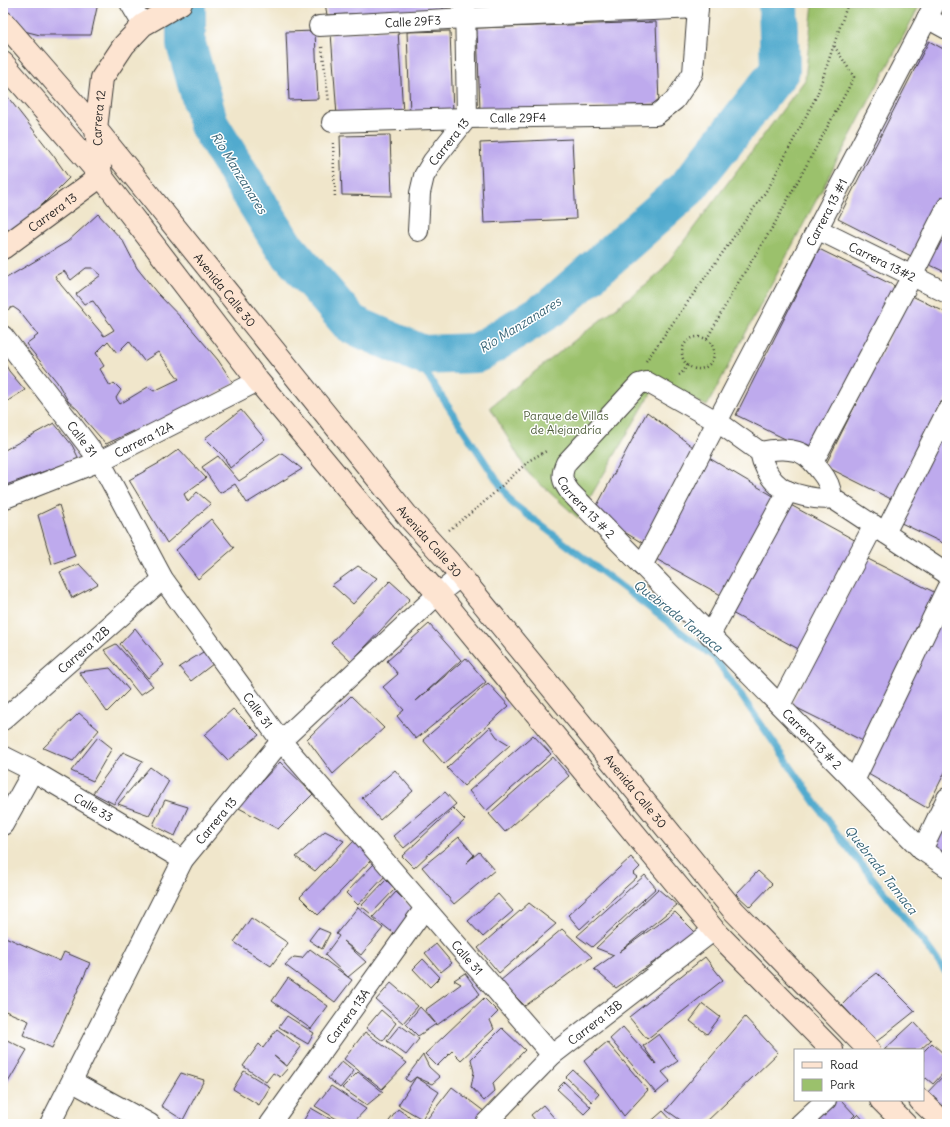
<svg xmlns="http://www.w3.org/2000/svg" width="950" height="1127" font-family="Delius,sans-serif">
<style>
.green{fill:#9bc16c;stroke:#5c6e44}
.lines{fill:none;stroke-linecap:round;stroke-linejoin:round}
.stream{stroke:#51aace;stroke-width:7}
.river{stroke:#51aace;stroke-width:40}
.building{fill:#beaaed;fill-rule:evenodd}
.street-casing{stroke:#3c3a36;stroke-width:22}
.secondary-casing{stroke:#3c3a36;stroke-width:24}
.path{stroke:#3c3a36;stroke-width:2.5;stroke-dasharray:1 3;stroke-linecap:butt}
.street{stroke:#fff;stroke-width:20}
.secondary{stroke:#fde4d1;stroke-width:22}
.labels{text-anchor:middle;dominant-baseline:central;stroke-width:3;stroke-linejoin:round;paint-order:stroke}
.street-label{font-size:12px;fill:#1c1c1c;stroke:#fff}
.park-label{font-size:12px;fill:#4f5e3c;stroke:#fff}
.water-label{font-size:13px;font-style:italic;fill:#366375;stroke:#fff}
</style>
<rect width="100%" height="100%" fill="#fff"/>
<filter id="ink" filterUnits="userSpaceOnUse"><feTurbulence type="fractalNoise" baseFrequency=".025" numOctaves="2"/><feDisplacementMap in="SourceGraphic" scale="8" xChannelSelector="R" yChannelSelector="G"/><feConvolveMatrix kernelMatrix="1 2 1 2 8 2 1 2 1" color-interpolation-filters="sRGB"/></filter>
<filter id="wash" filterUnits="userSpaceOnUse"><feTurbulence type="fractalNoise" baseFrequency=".012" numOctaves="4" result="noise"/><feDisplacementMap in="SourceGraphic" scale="16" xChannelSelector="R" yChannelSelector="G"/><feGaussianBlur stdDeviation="0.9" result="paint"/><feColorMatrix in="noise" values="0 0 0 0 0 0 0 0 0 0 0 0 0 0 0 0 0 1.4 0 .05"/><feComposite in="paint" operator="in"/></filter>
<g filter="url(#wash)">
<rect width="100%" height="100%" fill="#f0e6cb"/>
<polygon class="green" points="813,3 921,3 707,406 657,383 578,518 528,473 490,407 659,274 805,80"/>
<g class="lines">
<polyline class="stream" points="423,355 426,373 512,503 715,658 838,835 927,946 947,974"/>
<polyline class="river" points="186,3 186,44 209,125 283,245 351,324 423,355 477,353 551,308 688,187 780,70 778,3"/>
</g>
<g id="blocks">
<g class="building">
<polygon points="3,3 98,3 91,35 40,35 20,30 11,20"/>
<polygon points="325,3 443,3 443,10 327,15"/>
<polygon points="473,3 504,3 504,4 473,6"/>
<polygon points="656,22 659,104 480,111 477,28"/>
<polygon points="398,30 403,114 337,116 331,33"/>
<polygon points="315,31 318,99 289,100 286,32"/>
<polygon points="450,31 453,113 410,114 407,32"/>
<polygon points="929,41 947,51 947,195 915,258 838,219"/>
<polygon points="3,91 53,155 69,178 11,236 3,226 3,196 8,191 3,186"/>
<polygon points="390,135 392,196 342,195 340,136"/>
<polygon points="572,139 576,219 484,223 480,143"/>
<path d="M98 214 123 241 137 268 157 293 190 327 218 360 234 384 137 436 134 431 106 444 86 421 78 410 68 401 57 382 26 344 38 335 19 311 13 307 3 312V280L67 242ZM86 268H93L101 275 76 294 84 304 93 301 110 324 114 330 104 336 61 285 55 276 64 271 71 280ZM108 341 117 353 129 341 144 361 158 352 179 379 154 391 148 387 120 404 116 398 121 390 114 383 110 386 100 369 104 366 96 353Z"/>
<polygon points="947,222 947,273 926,263"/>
<polygon points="819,249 899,288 816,454 736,415"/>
<polygon points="910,295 947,313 947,398 895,501 825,466"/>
<polygon points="3,360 9,371 25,390 3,404"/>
<polygon points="241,410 265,439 230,468 224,457 205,438"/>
<polygon points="647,412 697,450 649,547 593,513"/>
<polygon points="947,422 947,545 897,521"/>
<polygon points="54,423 72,445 79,459 3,486 3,451"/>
<polygon points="179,449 206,478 184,494 188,502 197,492 211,504 167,543 129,480 161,462"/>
<polygon points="282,453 302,469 247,503 235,484 220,493 202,467 218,456 239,481"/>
<polygon points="709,458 780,500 728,599 656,559"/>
<polygon points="787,503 860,543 804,652 730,612"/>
<polygon points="59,505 75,556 52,564 38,515"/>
<polygon points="211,519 234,548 198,579 176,550"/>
<polygon points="866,558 940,595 865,742 791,705"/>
<polygon points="79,564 98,584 72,598 60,572"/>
<polygon points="358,566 377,578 353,604 332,585"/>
<polygon points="390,581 410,599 351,662 331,643"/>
<polygon points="947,606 947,768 927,808 863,771"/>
<polygon points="429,624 461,660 416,701 466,658 486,682 416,739 397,716 404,710 383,687 398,674 387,661"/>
<polygon points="135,628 164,665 148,678 120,644"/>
<polygon points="116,644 153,686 140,695 104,650"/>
<polygon points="208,649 218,660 191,681 179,667"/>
<polygon points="110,668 129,690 107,712 79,672"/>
<polygon points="488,683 509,706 444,764 423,740"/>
<polygon points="351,696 384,728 333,774 307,739"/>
<polygon points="233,709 259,735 228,760 204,735"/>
<polygon points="79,713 99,730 73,761 43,748"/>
<polygon points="490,727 497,737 510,745 464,786 447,768"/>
<polygon points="533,735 551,754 486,811 469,791"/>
<polygon points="98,737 112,748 93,781 71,771"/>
<polygon points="123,752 143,761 114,804 93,793"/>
<polygon points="553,757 569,776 505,832 489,814"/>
<polygon points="280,762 313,794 278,829 237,807"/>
<polygon points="150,767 169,781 149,815 118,804"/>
<polygon points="395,770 413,791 380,820 362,798"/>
<polygon points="445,792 456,804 404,848 393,836"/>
<polygon points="165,800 188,807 175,836 153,825"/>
<polygon points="453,808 465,820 414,868 402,856"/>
<polygon points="947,813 947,858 930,846"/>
<polygon points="325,831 344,841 315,871 296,857"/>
<polygon points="459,837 474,855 465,864 479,852 495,870 454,904 422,867"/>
<polygon points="355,840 373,858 318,915 300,897"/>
<polygon points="631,857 640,867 633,874 637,877 580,929 568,915"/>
<polygon points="374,864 386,875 358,905 346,893"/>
<polygon points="758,871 772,884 750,907 736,894"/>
<polygon points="645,875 656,888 592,947 577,936"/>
<polygon points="386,880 395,889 371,914 361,906"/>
<polygon points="658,889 677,905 619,952 675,912 696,933 616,988 594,969 614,955 596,948"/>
<polygon points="396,892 418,914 397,936 373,917"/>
<polygon points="498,894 513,911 483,937 468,921"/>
<polygon points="529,903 556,924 499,973 478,948"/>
<polygon points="358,907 383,928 361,955 343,941 366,962 348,977 325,955 339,936 336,934"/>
<polygon points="251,918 288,943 271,966 234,942"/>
<polygon points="318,928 330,933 322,949 309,940"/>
<polygon points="562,929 592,957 525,1006 500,981"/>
<polygon points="3,936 60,961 64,952 90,963 52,1048 23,1035 29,1021 3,1010"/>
<polygon points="436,944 452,963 441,972 425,953"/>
<polygon points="310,949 352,980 335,1002 285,965 294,957 302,958"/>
<polygon points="705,957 723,980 647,1039 629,1017"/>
<polygon points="423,959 440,977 430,987 413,969"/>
<polygon points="465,973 480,994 437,1025 425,1010 461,984 454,980"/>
<polygon points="877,973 915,1011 876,1042 842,1005 859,987"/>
<polygon points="288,978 328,1006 311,1029 272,1001"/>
<polygon points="391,983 418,1006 403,1023 376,1000"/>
<polygon points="484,998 498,1012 490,1020 494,1029 461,1060 452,1051 437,1066 425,1054"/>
<polygon points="703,1004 720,1017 707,1034 690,1021"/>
<polygon points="420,1007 436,1024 418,1036 406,1024"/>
<polygon points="381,1010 396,1023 383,1041 366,1028"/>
<polygon points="287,1016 314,1033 308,1044 279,1027"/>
<polygon points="745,1017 778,1053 704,1124 686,1124 666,1110"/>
<polygon points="914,1022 931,1040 920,1050 884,1050"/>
<polygon points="400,1025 419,1039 406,1055 387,1041"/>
<polygon points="623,1027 656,1064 643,1046 659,1034 678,1061 662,1072 670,1081 656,1093 610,1039"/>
<polygon points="502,1028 525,1050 493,1083 495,1091 484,1101 471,1087 474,1072 471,1059"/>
<polygon points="277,1029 301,1047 287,1066 274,1056 288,1068 280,1077 273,1073 266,1082 243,1066 259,1044 263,1048"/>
<polygon points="365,1032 407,1063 382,1089 344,1059"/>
<polygon points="3,1038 27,1050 4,1089 3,1088"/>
<polygon points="607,1042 648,1090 624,1116 584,1061"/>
<polygon points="932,1043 947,1057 947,1069 933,1084 926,1078 923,1081 923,1052"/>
<polygon points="423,1055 429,1067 440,1077 432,1084 416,1077 439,1092 422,1119 398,1105 416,1077 410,1082 405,1079"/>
<polygon points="342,1061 354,1071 340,1088 328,1078"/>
<polygon points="573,1070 599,1094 592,1102 566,1077"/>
<polygon points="244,1071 270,1087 259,1105 233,1089"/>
<polygon points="358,1072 383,1092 367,1105 342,1088"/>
<polygon points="947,1072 947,1102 936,1113 923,1097"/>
<polygon points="181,1073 204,1080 183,1120 161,1106"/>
<polygon points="564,1082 591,1107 584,1114 557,1089"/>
<polygon points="331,1086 366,1109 352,1124 345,1124 315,1106"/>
<polygon points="452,1087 485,1112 476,1124 425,1124 424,1123"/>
<polygon points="829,1100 841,1100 855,1115 846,1124 803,1124"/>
<polygon points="543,1105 557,1121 554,1124 538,1124 531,1115"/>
<polygon points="311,1108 339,1124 302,1123"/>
<polygon points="398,1109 419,1124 387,1124"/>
<polygon points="663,1111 675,1124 648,1124"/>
<polygon points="858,1114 867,1124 848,1124"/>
<polygon points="528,1120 532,1124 524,1124"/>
</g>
</g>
</g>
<g filter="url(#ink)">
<use href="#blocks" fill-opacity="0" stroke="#3c3a36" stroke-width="1"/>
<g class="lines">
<g class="street-casing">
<g id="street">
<polyline points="130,3 143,25"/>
<polyline points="927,18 947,29"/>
<path id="s1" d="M319 26 466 18 698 8"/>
<path id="s2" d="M332 122 467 118 656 115 675 100 693 73 698 8 696 3"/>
<path id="s3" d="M817 229 947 293"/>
<path id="s4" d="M418 231 420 193 424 176 433 161 467 118 465 3"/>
<path id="s5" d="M3 336 100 461 163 579 281 741 552 1055"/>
<path d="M760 452C773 449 794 447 806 456 812 460 816 466 821 472 827 479 831 488 832 498"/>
<polyline points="813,462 912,276 947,207"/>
<path id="s6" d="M3 499 100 461 258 381"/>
<polyline points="885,533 947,411"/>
<path id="s7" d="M642 566 935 3"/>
<path id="s8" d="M947 574 832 498C820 501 787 494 778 485 769 478 762 463 760 452L718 422 647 382 639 384 566 463C560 476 562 481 570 492L922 850 947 867"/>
<polyline points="710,635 788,491"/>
<polyline points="780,705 874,525"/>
<path id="s9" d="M3 720 163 579"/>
<path id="s10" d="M3 756 33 771 183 860"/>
<polyline points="854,781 947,588"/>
<polyline points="3,825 33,771"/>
<polyline points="922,850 947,798"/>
<polyline points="73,1082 150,1124"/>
<path id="s11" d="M50 1124 183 860 281 741 438 594 461 576"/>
<path id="s12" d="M270 1124 425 908"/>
<path id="s13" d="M485 1124 552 1055 714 930"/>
<polyline points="800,1124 826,1100"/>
</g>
</g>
<g class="secondary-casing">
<g id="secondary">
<path id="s14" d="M3 22 96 129 410 519 449 562 734 911 869 1050"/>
<polyline points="3,63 101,176 258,381 388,537 438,594 714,930 832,1050"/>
<path id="s15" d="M3 248 101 176 96 129 102 78 124 45 143 25 181 3"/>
<polyline points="881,1100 905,1124"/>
<polyline points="920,1100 945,1124"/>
</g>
</g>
<g class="path">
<polyline points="322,47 329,102"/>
<polyline points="333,143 335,198"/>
<circle cx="698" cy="353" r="16"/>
<polyline points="707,339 735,288 775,223 848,89 854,77 833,44"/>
<polyline points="646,361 769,187 817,95 848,3"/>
<polyline points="679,375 681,374 688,365"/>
<polyline points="449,530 482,504 530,460 548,450"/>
</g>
<use href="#street" class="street"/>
<use href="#secondary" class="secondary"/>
</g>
</g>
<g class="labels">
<g class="street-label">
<text stroke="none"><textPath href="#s1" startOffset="94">Calle 29F3</textPath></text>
<text stroke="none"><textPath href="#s2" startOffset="186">Calle 29F4</textPath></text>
<text stroke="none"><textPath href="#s15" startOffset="180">Carrera 12</textPath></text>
<text stroke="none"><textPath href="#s4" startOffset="98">Carrera 13</textPath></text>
<text stroke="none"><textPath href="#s15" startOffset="61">Carrera 13</textPath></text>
<text stroke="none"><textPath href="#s7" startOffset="399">Carrera 13 #1</textPath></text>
<text stroke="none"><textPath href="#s3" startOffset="73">Carrera 13#2</textPath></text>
<text stroke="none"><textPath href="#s14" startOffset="348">Avenida Calle 30</textPath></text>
<text stroke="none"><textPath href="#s5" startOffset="130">Calle 31</textPath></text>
<text stroke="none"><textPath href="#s6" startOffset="153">Carrera 12A</textPath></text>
<text stroke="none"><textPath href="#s8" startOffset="535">Carrera 13 # 2</textPath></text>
<text stroke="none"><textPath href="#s14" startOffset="672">Avenida Calle 30</textPath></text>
<text stroke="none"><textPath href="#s9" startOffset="107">Carrera 12B</textPath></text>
<text stroke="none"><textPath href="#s5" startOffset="454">Calle 31</textPath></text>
<text stroke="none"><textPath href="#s8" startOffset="859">Carrera 13 # 2</textPath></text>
<text stroke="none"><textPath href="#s14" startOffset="996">Avenida Calle 30</textPath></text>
<text stroke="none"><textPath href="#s10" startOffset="104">Calle 33</textPath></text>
<text stroke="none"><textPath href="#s11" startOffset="347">Carrera 13</textPath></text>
<text stroke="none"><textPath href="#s5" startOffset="778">Calle 31</textPath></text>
<text stroke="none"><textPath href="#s12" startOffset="133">Carrera 13A</textPath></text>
<text stroke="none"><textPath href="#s13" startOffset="150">Carrera 13B</textPath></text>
</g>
<g class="park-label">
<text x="566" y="415">Parque de Villas<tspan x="566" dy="14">de Alejandría</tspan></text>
</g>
<g class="water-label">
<text transform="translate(239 173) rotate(58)">Río Manzanares</text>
<text transform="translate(520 325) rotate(-32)">Río Manzanares</text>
<text transform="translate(678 616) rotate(38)">Quebrada Tamaca</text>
<text transform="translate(881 870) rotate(52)">Quebrada Tamaca</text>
</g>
</g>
<rect width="950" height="1127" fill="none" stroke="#fff" stroke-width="16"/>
<rect x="794" y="1049" width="130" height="52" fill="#ffffff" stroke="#a4a4a4"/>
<rect x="802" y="1062" width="20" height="6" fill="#fde4d1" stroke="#a4a4a4"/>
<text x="830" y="1069" font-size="12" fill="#1c1c1c">Road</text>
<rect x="802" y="1079" width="20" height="12" fill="#9bc16c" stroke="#a4a4a4"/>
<text x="830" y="1089" font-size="12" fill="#1c1c1c">Park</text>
</svg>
